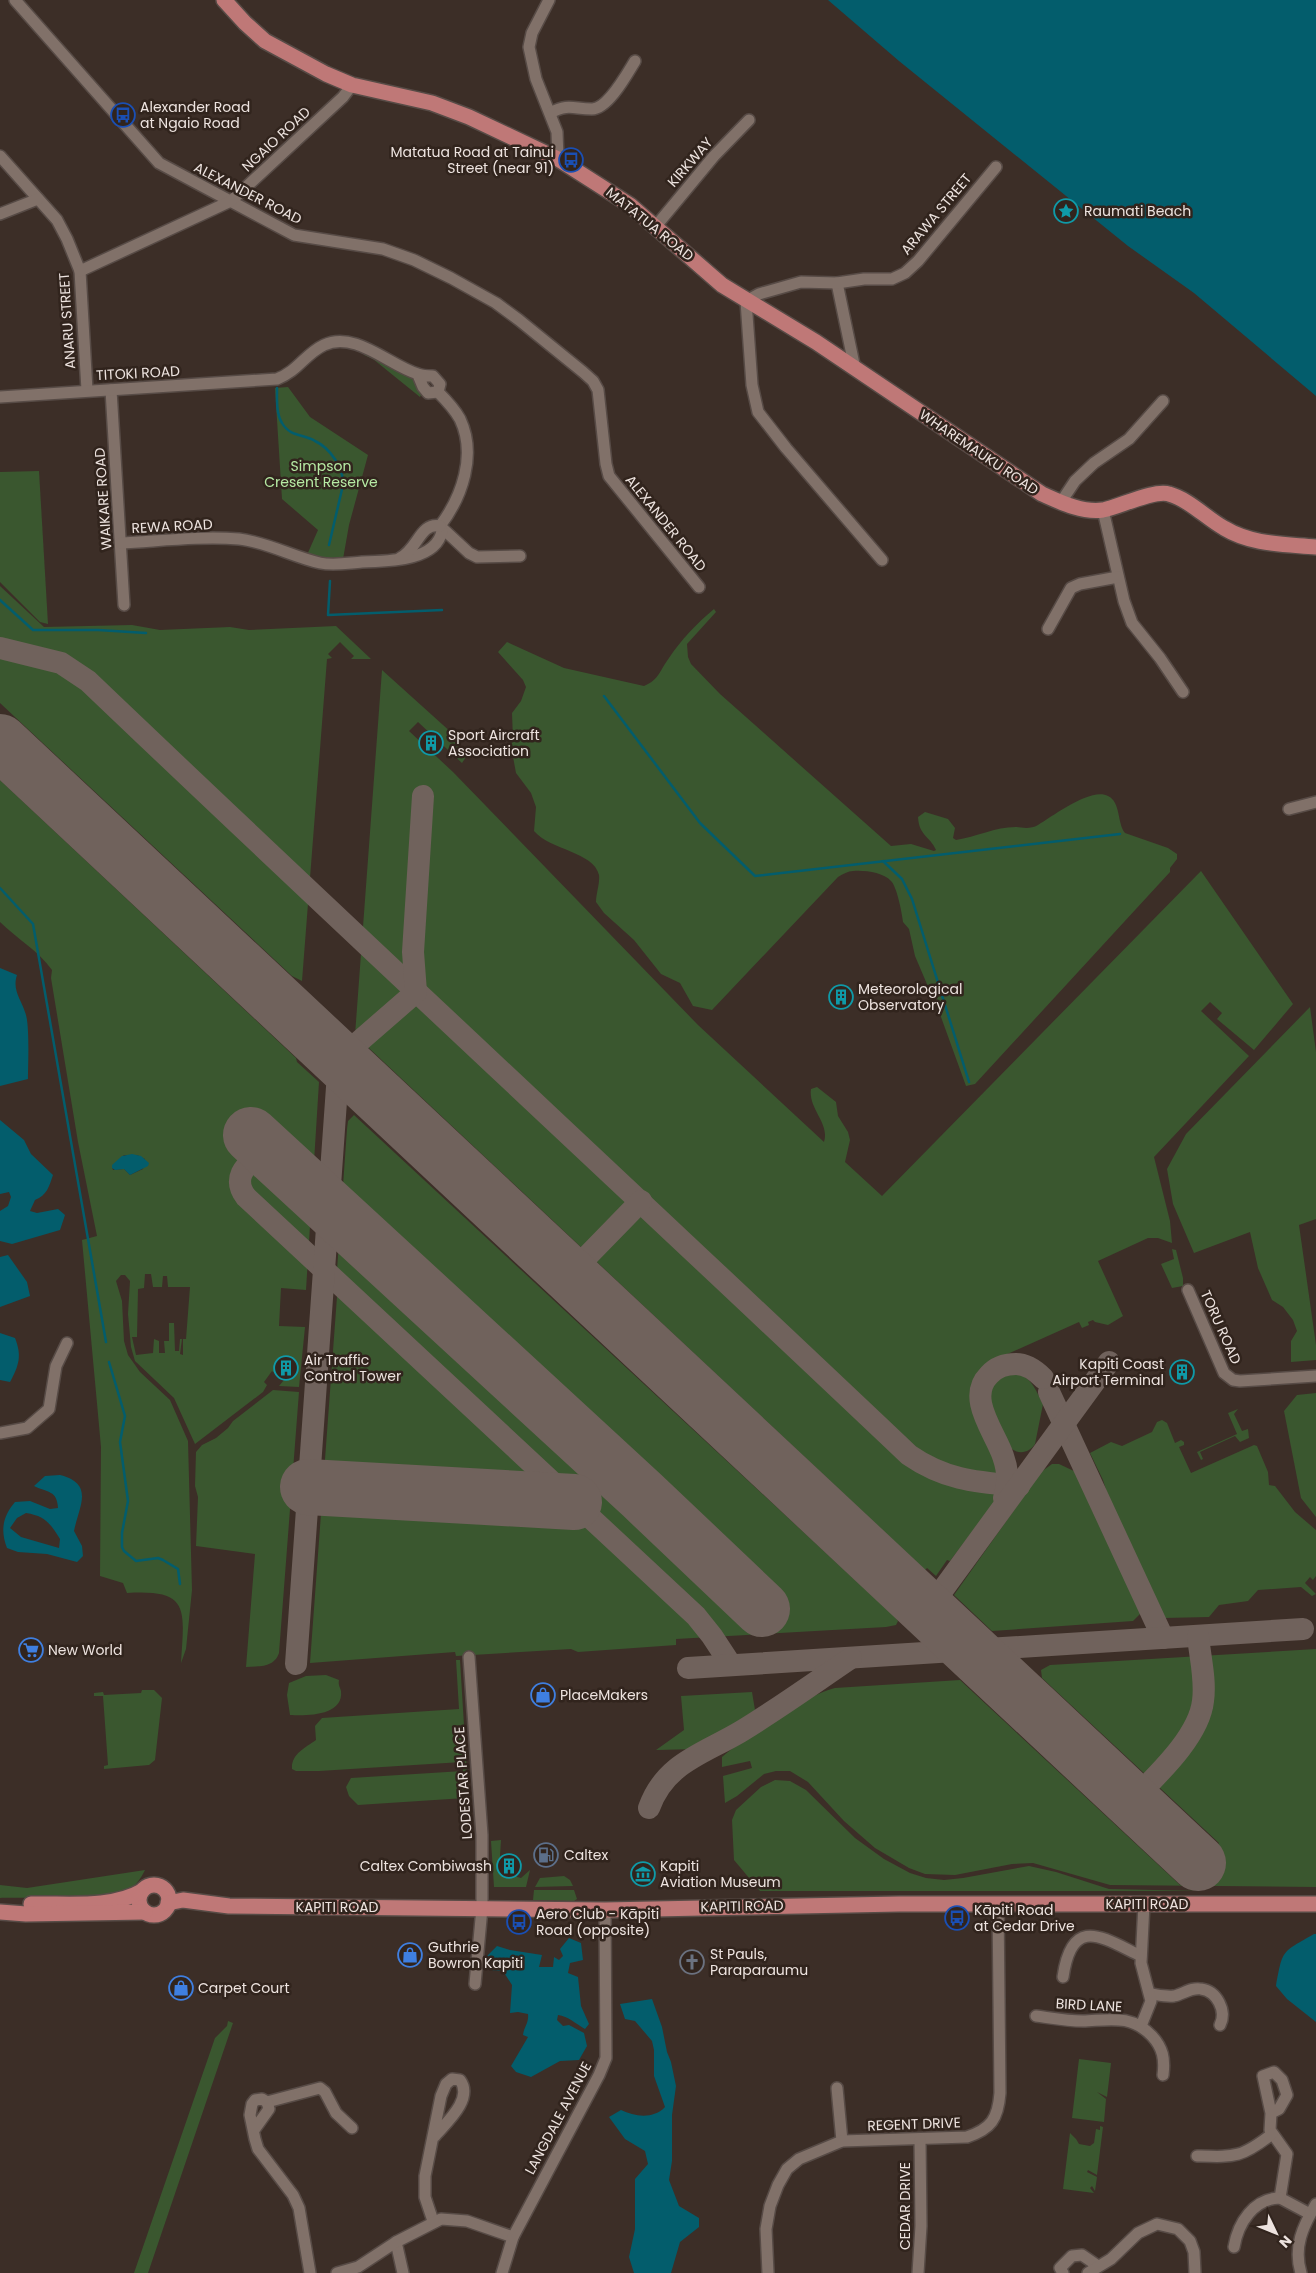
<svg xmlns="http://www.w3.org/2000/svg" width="1316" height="2273" font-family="Poppins,sans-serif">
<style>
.green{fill:#3a572f;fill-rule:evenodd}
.water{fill:#035d6c;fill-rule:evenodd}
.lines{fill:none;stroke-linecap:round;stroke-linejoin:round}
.stream{stroke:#035d6c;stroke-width:2.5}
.taxiway{stroke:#70625c;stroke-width:22}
.runway{stroke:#70625c;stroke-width:56}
.minor-casing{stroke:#574b46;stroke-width:14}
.major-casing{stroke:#574b46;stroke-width:18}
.minor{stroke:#817169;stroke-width:11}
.major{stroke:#bf7877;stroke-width:15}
.labels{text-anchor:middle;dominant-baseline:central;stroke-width:5;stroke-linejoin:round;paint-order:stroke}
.poi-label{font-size:14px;fill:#ede3df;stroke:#31241d;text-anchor:start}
.street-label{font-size:14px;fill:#ede3df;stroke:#31241d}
.park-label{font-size:14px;fill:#b6eaa4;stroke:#31241d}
</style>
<rect width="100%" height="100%" fill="#3c2e27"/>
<g class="green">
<path d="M366 352C385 362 417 372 421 395L420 397 373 359 364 355Z"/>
<polygon points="288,387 310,417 368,455 349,525 343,559 336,561 307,555 318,530 282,499 275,388"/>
<polygon points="39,471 48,624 40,622 0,582 0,472"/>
<polygon points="0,586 44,627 132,625 160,630 230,627 249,630 336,626 371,659 351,659 354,656 340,642 328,654 332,658 327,659 302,981 292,976 0,703"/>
<path d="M714 609 716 612 687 644 688 657 691 664 720 694 891 846 911 844 934 851 936 850C930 836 919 836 918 817L925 812 948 819 955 828 953 838 956 840C976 837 995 827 1016 827 1024 828 1031 829 1038 825 1053 816 1091 787 1108 796 1121 802 1117 823 1125 833L1168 848 1177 854V859L1170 868V872L975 1084 966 1086 941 1017 915 956 909 929 903 922C902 913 897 887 891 881 883 872 864 870 853 871 848 871 843 874 838 877L712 1010 693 1006 680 983 661 974 634 940 604 913 596 902C596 894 600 883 599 875 594 852 550 850 534 831L536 807 531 793 516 773 511 746 513 740 512 713 521 701 526 687 523 680 498 652 507 642 564 668 644 686C659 680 660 670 669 658 681 640 697 623 714 609Z"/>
<path d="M382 670 453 734 466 757 462 763 418 722 409 731 453 772 698 1025 824 1142C830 1123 808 1109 811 1089L817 1087 836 1102 838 1116 848 1132 850 1140 845 1162 882 1196 1201 871 1293 1004 1254 1050 1217 1019 1222 1013 1210 1002 1201 1011 1249 1056 1154 1157 1170 1221 1172 1243 1158 1238H1148L1098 1261 1123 1316 1108 1325 1095 1322 1093 1320 1088 1322 1089 1325 1082 1328 1079 1322 992 1361C975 1372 970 1388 973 1407 987 1440 1005 1467 994 1503L950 1561 947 1560 936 1576 927 1568 925 1570 355 1035Z"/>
<path d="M0 780 296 1058 297 1062 319 1082 306 1290 281 1288 279 1326 305 1327 299 1387 279 1386 284 1380 280 1377 284 1372 288 1375 296 1365 292 1362 290 1364 281 1360 277 1367 282 1371 278 1376 272 1371 264 1382 267 1385 263 1392 195 1444 174 1398 135 1361 131 1347 128 1314 130 1281 125 1275H121L116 1281 122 1301 124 1341 128 1355 140 1372 170 1400 188 1441 192 1590 186 1649 181 1663C184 1610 191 1589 127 1593L123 1583 100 1576 101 1447 82 1240 97 1236 78 1142 51 978 52 970C38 950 17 939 0 922ZM124 1155H137L145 1159 143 1169 130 1175 124 1169 113 1170 112 1167ZM145 1274H151L153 1287H162L163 1276H167L168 1287H190L186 1339H183V1355L180 1354 182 1339H180L179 1351H175L174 1323H169V1341H164L165 1353H159V1341L154 1339 153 1353 136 1355 132 1337H137L138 1289 144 1288Z"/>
<polygon points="1310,1007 1316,1052 1316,1219 1299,1225 1316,1345 1316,1360 1291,1362 1291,1341 1297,1331 1293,1320 1283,1307 1272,1300 1258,1268 1250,1232 1194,1253 1173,1204 1167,1169 1186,1134"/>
<polygon points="354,1115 895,1617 898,1621 896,1625 886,1627 676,1639 676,1645 578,1652 571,1649 456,1656 455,1652 310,1663 338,1283 337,1270 347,1129 348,1121"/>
<polygon points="1172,1249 1176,1250 1183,1278 1183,1286 1172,1288 1161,1264 1174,1259"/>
<path d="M1009 1372C1030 1374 1034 1386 1043 1404L1035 1444C1030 1452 1020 1455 1012 1449 1004 1444 1001 1434 998 1426 989 1406 977 1379 1009 1372Z"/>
<path d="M273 1390 299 1392 279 1653C274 1668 259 1666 246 1667L255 1554 196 1546 198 1497 195 1486 196 1452 202 1445 216 1438 228 1428 233 1421Z"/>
<polygon points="1316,1393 1316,1517 1301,1498 1284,1411 1297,1395"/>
<polygon points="1238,1409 1234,1414 1242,1431 1248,1429 1249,1438 1240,1442 1235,1436 1200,1452 1203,1459 1201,1460 1197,1452 1237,1434 1228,1413"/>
<polygon points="1162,1420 1167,1423 1175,1443 1181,1440 1184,1442 1184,1445 1179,1447 1191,1473 1254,1445 1257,1446 1268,1472 1269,1485 1275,1486 1295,1512 1316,1530 1316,1576 1313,1580 1310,1577 1305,1583 1316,1594 1312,1596 1301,1587 1258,1590 1248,1601 1219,1605 1209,1617 1164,1618 1160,1612 1112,1509 1103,1480 1090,1453 1111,1442 1122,1446 1152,1432 1157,1422"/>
<polygon points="1052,1464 1059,1464 1076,1472 1138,1601 1141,1613 1133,1621 992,1631 954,1595 1041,1472"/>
<path d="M1316 1649V1887L1110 1885 1033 1863 1012 1864 955 1875 925 1874 909 1868 875 1848 844 1821 808 1782 790 1771H776L764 1774 737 1796 725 1803 723 1776 752 1768 750 1761 722 1767V1757C746 1737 805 1695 835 1688L960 1680 1180 1885 1219 1843 1042 1678 1041 1670 1050 1665Z"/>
<path d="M456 1660H460L468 1791 465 1798 358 1805 349 1796 346 1787 351 1778 463 1771 462 1762 319 1771H296L292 1769C291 1754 305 1748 316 1740L315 1726 322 1718 459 1709Z"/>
<path d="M326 1675 339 1680C338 1685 340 1687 341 1691 344 1716 306 1716 290 1715L287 1695 289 1683 306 1676Z"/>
<polygon points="142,1690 154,1690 162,1698 155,1760 149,1765 104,1769 104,1766 108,1765 103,1696 94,1696 94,1693 103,1692 104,1695 141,1693"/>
<polygon points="752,1692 755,1710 697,1749 656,1750 684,1730 681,1696"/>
<polygon points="775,1780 790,1781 806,1790 855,1838 884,1859 910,1873 926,1878 944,1880 963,1878 1029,1866 1056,1872 1109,1889 1203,1891 760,1891 734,1860 732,1820 736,1810 761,1787"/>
<polygon points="501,1840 500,1856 510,1875 521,1878 530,1870 526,1887 494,1887 491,1841"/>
<path d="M145 1870C141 1878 136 1886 128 1890 108 1902 27 1897 0 1898V1885L27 1888Z"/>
<polygon points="564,1876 570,1880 573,1886 535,1887 540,1878"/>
<polygon points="534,1890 574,1890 577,1899 574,1901 533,1900"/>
<polygon points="228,2021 233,2023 148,2273 134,2273 215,2038 227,2026"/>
<polygon points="1079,2059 1111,2063 1107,2097 1097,2092 1106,2099 1104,2122 1072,2118"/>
<polygon points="1100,2126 1103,2127 1097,2175 1088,2170 1087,2172 1097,2177 1095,2191 1092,2186 1090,2188 1094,2193 1063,2189 1070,2133 1076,2139 1079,2144 1090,2146 1094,2143 1096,2129 1100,2130"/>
</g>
<g class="water">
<polygon points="828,0 1316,0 1316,396 1194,293 1128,246 899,61"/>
<path d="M0 968 17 975C12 990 21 999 25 1012 30 1023 28 1064 28 1079L0 1086Z"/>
<path d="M0 1120 24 1140 31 1154 53 1175C49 1187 47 1195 35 1200L30 1211 37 1213 58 1209 65 1215 60 1230 12 1244 0 1241V1211L8 1206 11 1197 9 1192 0 1194Z"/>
<polygon points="132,1154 141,1156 149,1163 148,1166 130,1175 124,1169 115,1170 112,1168 112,1165 122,1156"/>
<polygon points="8,1255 27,1282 30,1296 0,1307 0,1257"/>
<path d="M0 1333 15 1338C22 1356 19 1365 10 1382L0 1380Z"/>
<path d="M60 1475C95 1484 79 1506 74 1531L82 1546 83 1556 77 1562 47 1554 18 1552 7 1548C0 1530 3 1516 15 1502L30 1501 50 1509 58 1508C57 1490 48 1493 34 1486L45 1476ZM26 1513C45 1516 50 1523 60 1539L59 1548 21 1537 10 1528 17 1518Z"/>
<path d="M1314 1934H1316V2022L1287 1999 1276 1986C1283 1949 1281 1953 1314 1934Z"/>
<path d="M569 1938 581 1943 583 1960 570 1963 568 1973 578 1977 581 2006 589 2024 585 2029C576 2024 568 2016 558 2015L557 2020 563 2026 569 2025 584 2033 587 2046 579 2060 560 2061 531 2077 516 2072 511 2066 528 2037 523 2035C524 2027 529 2023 528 2014L518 2012 510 2013 512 1985 503 1971 491 1970 487 1956 497 1946 510 1950 542 1955 539 1967H553L554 1957 559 1960 563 1956 560 1949Z"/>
<path d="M652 1999 662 2027 667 2052 671 2062 676 2086 672 2115V2161L669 2180 679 2206 699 2218V2227L680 2242 671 2273H634L629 2257 635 2229V2179L648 2164 645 2151 625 2139 609 2117 621 2110C635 2117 654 2119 665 2107L654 2076V2050L652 2041 635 2021 625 2019 620 2004Z"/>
</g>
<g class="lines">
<g class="stream">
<path d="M277 388C277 399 276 414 282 423 290 437 304 434 315 441 330 448 344 468 343 485L329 545"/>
<polyline points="330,581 328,615 442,610"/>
<polyline points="0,600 33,630 98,630 146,633"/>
<polyline points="604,696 700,823 755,876 1120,834"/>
<polyline points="883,861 902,879 912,899 969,1082"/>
<polyline points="0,888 33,924 106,1342"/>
<polyline points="109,1362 125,1416 120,1442 128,1501 122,1533 122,1547 124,1551 136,1561 158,1558 163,1560 178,1569 180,1584"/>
</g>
<g class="taxiway">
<path d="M0 648 61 663 88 681C360 941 636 1196 909 1455 945 1480 976 1482 1019 1486"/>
<path d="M264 1148C249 1163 230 1176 246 1197L696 1616 712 1636 731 1665"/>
<polyline points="569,1275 641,1201"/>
<polyline points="1049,1392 1163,1638"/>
<path d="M1004 1498C1009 1484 1008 1470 1003 1456 995 1432 966 1398 989 1375 996 1367 1006 1364 1016 1364 1027 1364 1036 1371 1043 1378"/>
<polyline points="928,1610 1109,1362"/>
<polyline points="296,1664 339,1059 416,992 413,952 423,796"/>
<polyline points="688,1668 1303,1629"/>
<path d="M1132 1801C1156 1776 1199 1737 1203 1701 1206 1680 1200 1657 1198 1636"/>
<path d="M649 1808C665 1763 703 1754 740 1732 778 1709 814 1683 851 1658"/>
</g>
<g class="runway">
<polyline points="0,742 1198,1863"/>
<polyline points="251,1135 642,1495 762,1609"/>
<polyline points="308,1487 574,1502"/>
</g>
<g class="minor-casing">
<g id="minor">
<polyline points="15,0 159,163 294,235 383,249 414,260 451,278 496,303 519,320 583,372 593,381 598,390 606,464 609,476 699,587"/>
<polyline points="549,0 532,33 529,47 536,79 557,132 558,159"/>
<path d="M550 113C569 103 573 109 592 109 608 109 627 74 635 61"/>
<polyline points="0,156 57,220 67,239 80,271 87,390"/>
<polyline points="0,214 38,199"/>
<polyline points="656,226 714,156 749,120"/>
<polyline points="80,271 231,201 343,97 352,85"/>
<polyline points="837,283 855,369"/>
<polyline points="111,390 124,605"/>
<path d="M438 392C446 400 454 408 460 419 477 455 462 497 440 526"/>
<path d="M0 397 277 379C298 371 305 354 324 345 355 330 390 366 418 374 422 376 428 376 433 376L440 384 438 392 428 393 423 387 418 375"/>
<polyline points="1061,502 1075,481 1094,463 1129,439 1163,401"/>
<polyline points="1103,510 1124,601 1132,623 1160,658 1183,692"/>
<polyline points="440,526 469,553 477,557 520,556"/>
<path d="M121 543C160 541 200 536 239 539 267 542 293 557 320 563 334 566 348 563 362 562 386 561 436 562 442 531L440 526"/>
<path d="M400 558C418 549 420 522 440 526"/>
<polyline points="882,560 786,448 758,412 752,385 746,301 759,294 801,282 837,283 864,279 892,279 905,273 918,261 996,167"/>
<polyline points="1048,629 1071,588 1080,584 1118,577"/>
<polyline points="1289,809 1316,802"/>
<polyline points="1188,1290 1224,1373 1233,1380 1240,1381 1316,1376"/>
<polyline points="0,1433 27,1428 49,1409 56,1366 67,1343"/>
<polyline points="469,1657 482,1835 482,1908 475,1984"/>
<path d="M1063 1977C1072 1914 1103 1938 1141 1956"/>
<path d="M1151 1994C1158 1995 1167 1997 1174 1996 1183 1994 1192 1987 1201 1989 1217 1991 1227 2011 1220 2025"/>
<path d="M1036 2016C1051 2018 1067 2021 1083 2021 1110 2020 1131 2014 1152 2036 1163 2048 1165 2059 1163 2075"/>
<polyline points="1141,2026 1151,2001 1141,1963 1144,1904"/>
<polyline points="837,2088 842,2141"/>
<polyline points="267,2102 320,2088 325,2092 336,2113 352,2128"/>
<polyline points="1271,2113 1279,2109 1287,2095 1282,2080 1274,2072 1263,2076 1271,2113 1270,2130 1287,2154 1280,2198 1310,2214"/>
<polyline points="254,2130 269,2109 267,2102 262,2099 255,2100 252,2104 250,2115 255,2139 258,2149 293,2195 299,2208 310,2273"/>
<path d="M1197 2156C1235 2157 1241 2158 1272 2134"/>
<path d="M433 2221 425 2197V2176L441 2096 446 2084 452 2079 460 2080C474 2099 446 2123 434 2137"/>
<polyline points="396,2242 403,2273"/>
<path d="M1234 2247C1238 2223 1254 2198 1280 2198"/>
<polyline points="337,2273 358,2267 396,2242 441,2219 467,2221 513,2237"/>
<polyline points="502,2273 513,2237 599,2075 606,2058 605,1910"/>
<path d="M768 2273 766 2229 770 2206 778 2185 787 2169 799 2159 842 2141 967 2137C991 2129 998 2119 1000 2093L998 1904"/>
<polyline points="918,2273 921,2226 920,2140"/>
<polyline points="1063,2273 1060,2268 1072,2256 1082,2255 1098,2266"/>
<polyline points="1088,2273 1111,2259 1138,2233 1157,2224 1178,2229 1190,2241 1194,2252 1195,2273"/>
<path d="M1301 2273C1293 2247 1303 2226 1316 2204"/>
</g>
</g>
<g class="major-casing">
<g id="major">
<path d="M224 0 245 23 265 41 326 74 352 85 432 103 469 117 558 159 630 205 722 285 816 342 1042 494C1060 502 1082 513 1103 510 1119 507 1155 489 1169 494 1190 500 1206 518 1224 528 1252 545 1284 544 1316 547"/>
<circle cx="154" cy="1900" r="15"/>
<polyline points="168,1903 183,1900 229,1906 605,1910 899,1904 1316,1904"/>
<path d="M31 1904C67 1903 111 1909 142 1891"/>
<polyline points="0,1912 26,1914 145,1912"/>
</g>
</g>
<use href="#minor" class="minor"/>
<use href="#major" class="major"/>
</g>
<defs>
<g id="bus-ring" transform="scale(1.25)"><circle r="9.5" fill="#31241d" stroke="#1a4fb4" stroke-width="1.5"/><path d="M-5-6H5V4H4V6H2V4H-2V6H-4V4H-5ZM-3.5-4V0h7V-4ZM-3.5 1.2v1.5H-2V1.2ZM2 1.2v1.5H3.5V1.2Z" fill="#1a4fb4"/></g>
<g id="sight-ring" transform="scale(1.25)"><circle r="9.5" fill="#31241d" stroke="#0f9aa8" stroke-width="1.5"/><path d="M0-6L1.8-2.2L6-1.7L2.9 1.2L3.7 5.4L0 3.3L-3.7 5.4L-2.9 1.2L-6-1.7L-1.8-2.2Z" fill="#0f9aa8"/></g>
<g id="building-ring" transform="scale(1.25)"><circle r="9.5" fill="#31241d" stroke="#0f9aa8" stroke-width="1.5"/><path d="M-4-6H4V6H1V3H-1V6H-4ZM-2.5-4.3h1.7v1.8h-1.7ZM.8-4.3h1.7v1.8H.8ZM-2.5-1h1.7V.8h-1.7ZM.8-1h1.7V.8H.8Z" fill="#0f9aa8"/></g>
<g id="supermarket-ring" transform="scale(1.25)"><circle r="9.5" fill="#31241d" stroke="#3f7fe0" stroke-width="1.5"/><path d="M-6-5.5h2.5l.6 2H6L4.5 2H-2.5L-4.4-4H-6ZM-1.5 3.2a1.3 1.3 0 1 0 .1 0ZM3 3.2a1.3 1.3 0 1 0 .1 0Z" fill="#3f7fe0"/></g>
<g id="shop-ring" transform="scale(1.25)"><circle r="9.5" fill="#31241d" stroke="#3f7fe0" stroke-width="1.5"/><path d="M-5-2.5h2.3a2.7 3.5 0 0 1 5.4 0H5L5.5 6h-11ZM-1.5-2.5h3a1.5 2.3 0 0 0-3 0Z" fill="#3f7fe0"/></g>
<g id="fuel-ring" transform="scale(1.25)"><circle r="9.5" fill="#31241d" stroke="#5c6f8a" stroke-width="1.5"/><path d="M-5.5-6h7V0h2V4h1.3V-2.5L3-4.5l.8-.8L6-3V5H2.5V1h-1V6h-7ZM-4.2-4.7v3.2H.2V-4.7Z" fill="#5c6f8a"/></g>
<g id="museum-ring" transform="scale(1.25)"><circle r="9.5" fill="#31241d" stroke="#0f9aa8" stroke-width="1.5"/><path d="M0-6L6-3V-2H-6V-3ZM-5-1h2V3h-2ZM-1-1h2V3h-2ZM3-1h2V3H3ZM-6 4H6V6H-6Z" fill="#0f9aa8"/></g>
<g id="church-ring" transform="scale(1.25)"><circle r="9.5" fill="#31241d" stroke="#6b7280" stroke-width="1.5"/><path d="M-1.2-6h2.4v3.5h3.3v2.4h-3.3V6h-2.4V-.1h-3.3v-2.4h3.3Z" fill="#6b7280"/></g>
</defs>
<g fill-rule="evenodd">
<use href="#bus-ring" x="123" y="115"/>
<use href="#bus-ring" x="571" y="160"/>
<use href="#sight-ring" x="1066" y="211"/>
<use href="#building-ring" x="431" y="743"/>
<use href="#building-ring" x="841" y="997"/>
<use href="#building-ring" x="286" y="1368"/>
<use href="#building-ring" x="1182" y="1372"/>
<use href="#supermarket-ring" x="31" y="1650"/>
<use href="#shop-ring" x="543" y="1695"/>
<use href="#fuel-ring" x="546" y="1855"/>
<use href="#building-ring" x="509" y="1866"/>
<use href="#museum-ring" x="643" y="1874"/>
<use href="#bus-ring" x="957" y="1918"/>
<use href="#bus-ring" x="519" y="1922"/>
<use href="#shop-ring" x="410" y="1955"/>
<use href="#church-ring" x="692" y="1962"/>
<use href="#shop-ring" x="181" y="1988"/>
</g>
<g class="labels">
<g class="poi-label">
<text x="140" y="107">Alexander Road<tspan x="140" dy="16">at Ngaio Road</tspan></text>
<text x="554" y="152" text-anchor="end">Matatua Road at Tainui<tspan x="554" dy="16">Street (near 91)</tspan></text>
<text x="1084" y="211">Raumati Beach</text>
<text x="448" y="735">Sport Aircraft<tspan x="448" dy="16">Association</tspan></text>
<text x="858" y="989">Meteorological<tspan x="858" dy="16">Observatory</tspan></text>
<text x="304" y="1360">Air Traffic<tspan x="304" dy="16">Control Tower</tspan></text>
<text x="1164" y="1364" text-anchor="end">Kapiti Coast<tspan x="1164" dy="16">Airport Terminal</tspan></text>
<text x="48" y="1650">New World</text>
<text x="560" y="1695">PlaceMakers</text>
<text x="564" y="1855">Caltex</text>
<text x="492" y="1866" text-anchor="end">Caltex Combiwash</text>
<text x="660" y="1866">Kapiti<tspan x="660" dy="16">Aviation Museum</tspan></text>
<text x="974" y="1910">Kāpiti Road<tspan x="974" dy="16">at Cedar Drive</tspan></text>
<text x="536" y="1914">Aero Club - Kāpiti<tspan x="536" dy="16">Road (opposite)</tspan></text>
<text x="428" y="1947">Guthrie<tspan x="428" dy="16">Bowron Kapiti</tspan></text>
<text x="710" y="1954">St Pauls,<tspan x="710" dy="16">Paraparaumu</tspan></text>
<text x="198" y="1988">Carpet Court</text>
</g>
<g class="street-label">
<text transform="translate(276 139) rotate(-43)">NGAIO ROAD</text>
<text transform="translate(690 162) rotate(-49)">KIRKWAY</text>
<text transform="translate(248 193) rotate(27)">ALEXANDER ROAD</text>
<text transform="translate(936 214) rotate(-50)">ARAWA STREET</text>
<text transform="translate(650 224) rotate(39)">MATATUA ROAD</text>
<text transform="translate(67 321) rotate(-94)">ANARU STREET</text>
<text transform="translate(138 373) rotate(-3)">TITOKI ROAD</text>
<text transform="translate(979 452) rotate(34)">WHAREMAUKU ROAD</text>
<text transform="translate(103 499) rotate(-94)">WAIKARE ROAD</text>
<text transform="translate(666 523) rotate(51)">ALEXANDER ROAD</text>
<text transform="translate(172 526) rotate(-3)">REWA ROAD</text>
<text transform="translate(1221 1327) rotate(66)">TORU ROAD</text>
<text transform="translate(463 1783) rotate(-94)">LODESTAR PLACE</text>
<text x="1147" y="1904">KAPITI ROAD</text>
<text transform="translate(742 1906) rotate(-1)">KAPITI ROAD</text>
<text x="337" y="1907">KAPITI ROAD</text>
<text transform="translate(1089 2005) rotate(3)">BIRD LANE</text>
<text transform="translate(558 2118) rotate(-62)">LANGDALE AVENUE</text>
<text transform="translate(914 2124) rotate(-2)">REGENT DRIVE</text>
<text transform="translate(905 2206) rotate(-90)">CEDAR DRIVE</text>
</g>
<g class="park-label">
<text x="321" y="466">Simpson<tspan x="321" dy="16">Cresent Reserve</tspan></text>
</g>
</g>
<g transform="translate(1276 2233) rotate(133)" stroke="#31241d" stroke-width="4" paint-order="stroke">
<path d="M0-4L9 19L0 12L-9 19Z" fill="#ede3df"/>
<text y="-8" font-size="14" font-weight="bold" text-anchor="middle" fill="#ede3df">N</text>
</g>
</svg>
